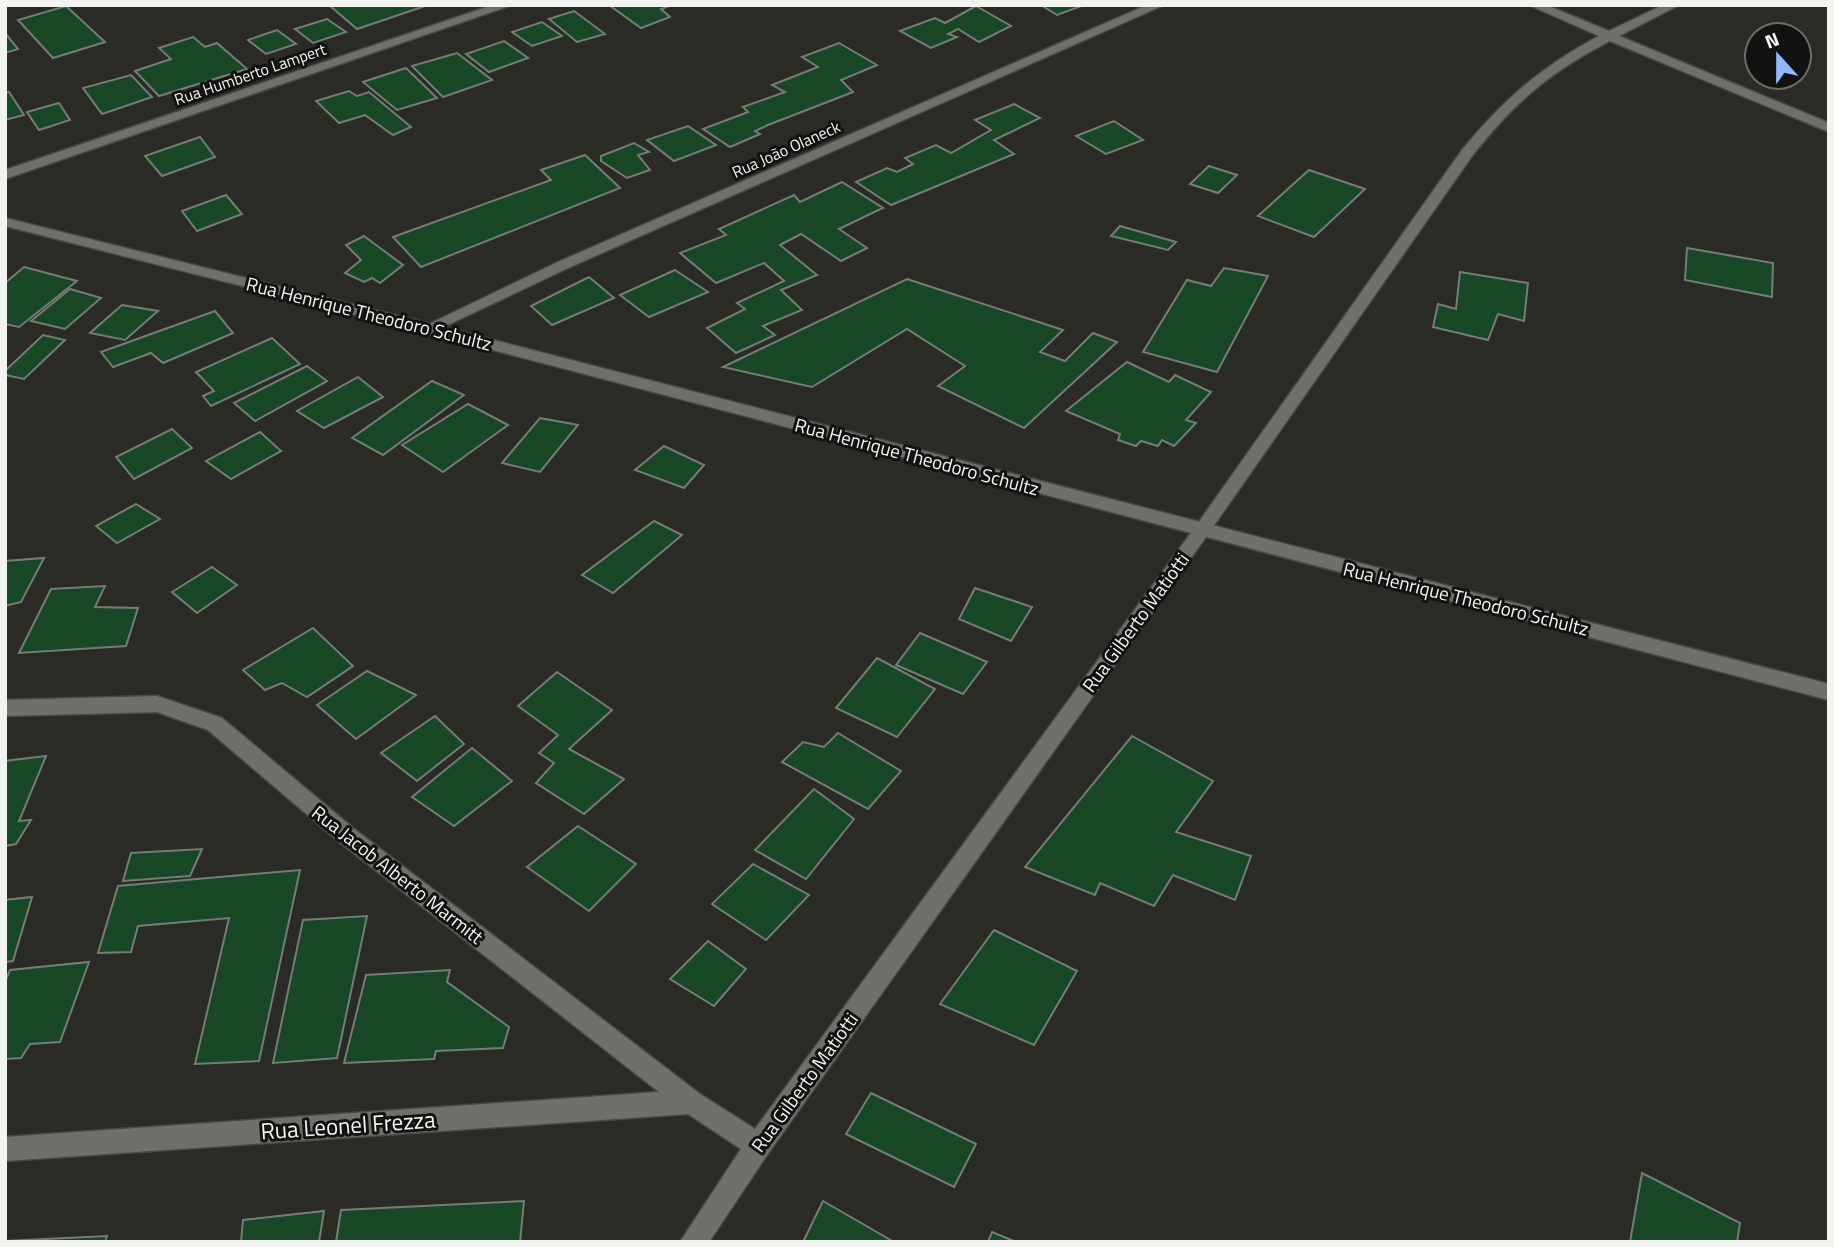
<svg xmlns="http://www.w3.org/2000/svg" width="1834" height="1247" font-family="'Titillium Web',sans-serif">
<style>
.building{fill:#184725;stroke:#757c76;stroke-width:2}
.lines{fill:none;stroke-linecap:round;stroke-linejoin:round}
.minor-casing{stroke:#474943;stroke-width:3}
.tertiary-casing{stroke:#474943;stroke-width:3}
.minor{fill:#6e7169;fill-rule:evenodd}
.tertiary{fill:#6e7169;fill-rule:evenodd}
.labels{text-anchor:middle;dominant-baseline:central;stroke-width:6;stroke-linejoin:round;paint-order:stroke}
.far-street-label{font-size:16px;fill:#f2f4ef;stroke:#121310}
.street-label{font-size:19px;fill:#f2f4ef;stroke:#121310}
.near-street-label{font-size:23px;fill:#f2f4ef;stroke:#121310}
</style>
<rect width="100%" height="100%" fill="#292b24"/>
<g class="building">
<polygon points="329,5 428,5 357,29"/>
<polygon points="609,5 672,5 661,9 670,17 641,28"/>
<polygon points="1041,5 1084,5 1057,15"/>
<polygon points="66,6 105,42 53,58 18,20"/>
<polygon points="976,6 1011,26 979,42 958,29 948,34 957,37 931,48 900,31 935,18 945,23"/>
<polygon points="574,11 605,34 577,42 549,19"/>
<polygon points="327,19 346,32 313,43 295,29"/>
<polygon points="542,22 562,36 532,46 512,32"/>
<polygon points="277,30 296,44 266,54 248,40"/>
<polygon points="5,33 18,49 5,53"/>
<polygon points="193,37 205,47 217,43 247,69 159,96 135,71 171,59 159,48"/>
<polygon points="504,41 528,58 489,72 466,54"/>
<polygon points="839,43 877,65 841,80 853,92 768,125 755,131 760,134 730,147 703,129 748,112 743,107 785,92 772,85 818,67 802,57"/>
<polygon points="457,53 492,80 443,97 412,66"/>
<polygon points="406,68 437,98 397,110 363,82"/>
<polygon points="131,75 152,97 102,114 83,88"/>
<polygon points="349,91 357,96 369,92 411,127 393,135 365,115 339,123 316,101"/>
<polygon points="9,92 24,115 5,120 5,93"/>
<polygon points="59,103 70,120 39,130 27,112"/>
<polygon points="1014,104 1040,118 994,140 1014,154 891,205 856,182 887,168 897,172 913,164 905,158 936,145 951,153 991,130 975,120"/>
<polygon points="1114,121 1143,140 1106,154 1076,136"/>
<polygon points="688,126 716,145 674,161 647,140"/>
<polygon points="200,137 215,157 162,176 145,156"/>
<polygon points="634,143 649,152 638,155 650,170 627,178 601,161 601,156"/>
<polygon points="585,155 620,188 421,267 393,237 551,180 541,170"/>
<polygon points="1209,166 1237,175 1218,193 1190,184"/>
<polygon points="1309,170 1365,189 1314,237 1258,216"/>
<polygon points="842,182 883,208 839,229 867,248 841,261 801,234 780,245 817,275 781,290 802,310 763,326 775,335 736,353 707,328 745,309 737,303 784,281 764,263 716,283 680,253 726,235 719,229 794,195 800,202"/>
<polygon points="226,195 242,214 197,231 182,211"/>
<polygon points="1120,226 1176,242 1168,250 1111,236"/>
<polygon points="364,236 403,265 380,283 372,278 364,282 345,273 361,260 346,245"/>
<polygon points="1687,248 1773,263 1772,297 1685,280"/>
<polygon points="24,267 77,281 19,327 5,324 5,283"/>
<polygon points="1224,268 1268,276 1217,372 1143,352 1187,280 1211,286"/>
<polygon points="675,270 708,292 649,317 620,295"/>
<polygon points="1460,272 1528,283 1524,321 1498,314 1488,340 1433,327 1438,304 1456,309"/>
<polygon points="589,277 614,298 552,325 531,306"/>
<polygon points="907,279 1063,330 1040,352 1065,361 1093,333 1117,342 1024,428 938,386 965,366 907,329 812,387 723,367"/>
<polygon points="70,289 101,298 65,329 31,321"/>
<polygon points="122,305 158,311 125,340 90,333"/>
<polygon points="215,311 233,333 163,363 151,353 113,367 101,352"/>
<polygon points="43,335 65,340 24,379 5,375 5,371"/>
<polygon points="272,338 300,364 211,406 203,396 214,391 196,372"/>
<polygon points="1127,362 1169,382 1175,375 1211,392 1186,420 1196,423 1174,446 1162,440 1158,446 1141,441 1136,446 1118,440 1120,434 1066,411"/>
<polygon points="307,366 327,381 255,421 234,403"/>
<polygon points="358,377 383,397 324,428 297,411"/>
<polygon points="432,381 464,395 383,455 352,438"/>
<polygon points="468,404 508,425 443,472 402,445"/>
<polygon points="540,418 578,425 540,472 502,463"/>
<polygon points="172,429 192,448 134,479 116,457"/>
<polygon points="260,432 281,451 231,479 206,461"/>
<polygon points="664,446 704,465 684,488 635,470"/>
<polygon points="136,504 160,519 117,543 96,526"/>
<polygon points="654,521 682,535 613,593 582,575"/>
<polygon points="44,558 21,602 5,606 5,561"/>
<polygon points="212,567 237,585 197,613 172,592"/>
<polygon points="105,586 95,607 138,608 126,646 19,653 51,589"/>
<polygon points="975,588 1032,607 1011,641 959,619"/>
<polygon points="313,628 353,666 307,697 282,683 265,690 243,670"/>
<polygon points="920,633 987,662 963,694 896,665"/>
<polygon points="877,658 935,689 897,737 836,708"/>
<polygon points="367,671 416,695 356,739 317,705"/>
<polygon points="557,672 612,710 569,749 624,779 584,814 536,783 554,763 539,753 558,735 518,706"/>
<polygon points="435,716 464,744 417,781 381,753"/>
<polygon points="838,733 901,771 868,809 782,762 803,742 824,747"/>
<polygon points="1132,736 1213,781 1176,832 1251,856 1235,900 1173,875 1154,906 1100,883 1095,895 1025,867"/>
<polygon points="472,748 512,781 454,826 412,797"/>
<polygon points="46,756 19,821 31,820 16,844 5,846 5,761"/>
<polygon points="814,789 854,819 806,879 755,850"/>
<polygon points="578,826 636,864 589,911 527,867"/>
<polygon points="202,849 190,876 123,881 131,853"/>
<polygon points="753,864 809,895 766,940 712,904"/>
<polygon points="300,870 259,1061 195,1064 229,918 138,926 131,952 98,953 118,886"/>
<polygon points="32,897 13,961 5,962 5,900"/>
<polygon points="367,916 337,1058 273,1063 303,920"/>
<polygon points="994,930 1077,971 1034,1045 940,1004"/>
<polygon points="708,941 746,969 714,1006 670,979"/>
<polygon points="89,962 60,1042 30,1044 21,1058 5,1059 5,982 10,970"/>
<polygon points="450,970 447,982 509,1027 503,1048 436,1051 434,1059 344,1063 366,975"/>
<polygon points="871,1093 976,1144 954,1187 846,1134"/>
<polygon points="1642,1173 1740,1223 1737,1242 1630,1242"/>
<polygon points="524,1201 520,1242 336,1242 341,1210"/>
<polygon points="823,1201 894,1242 803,1242"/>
<polygon points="324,1211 319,1242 241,1242 243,1220"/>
<polygon points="992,1232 1016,1242 988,1242"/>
<polygon points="107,1236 105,1242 5,1242 5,1241"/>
</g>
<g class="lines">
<g class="minor-casing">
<g id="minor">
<polygon points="493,5 512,5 5,179 5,170"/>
<polygon points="1147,5 1164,5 568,268 435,331 423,331 421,328 558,262"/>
<path d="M1529 5H1546L1609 31 1663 5H1679L1619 36 1829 123V132L1610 41C1548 73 1515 102 1472 156L1208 534 767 1155 709 1242H680L741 1149 688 1114 5 1161V1137L659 1092 337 840 208 730 157 712 5 716V700L157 696 222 718 353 828 700 1094 755 1129 1196 526 1462 150C1504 99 1541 67 1599 36Z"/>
</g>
</g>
<g class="tertiary-casing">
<polygon id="tertiary" points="5,218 435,325 1829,684 1829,700 424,332 5,226"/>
</g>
<use href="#minor" class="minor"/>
<use href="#tertiary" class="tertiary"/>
</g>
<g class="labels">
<g class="far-street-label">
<text transform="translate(250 74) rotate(-19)">Rua Humberto Lampert</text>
<text transform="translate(786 149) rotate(-24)">Rua João Olaneck</text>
</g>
<g class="street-label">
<text transform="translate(369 313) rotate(14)">Rua Henrique Theodoro Schultz</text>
<text transform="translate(917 456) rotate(15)">Rua Henrique Theodoro Schultz</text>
<text transform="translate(1466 598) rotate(14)">Rua Henrique Theodoro Schultz</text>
<text transform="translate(1135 622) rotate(-54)">Rua Gilberto Matiotti</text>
<text transform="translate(398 874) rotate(38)">Rua Jacob Alberto Marmitt</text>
<text transform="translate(804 1082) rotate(-54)">Rua Gilberto Matiotti</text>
</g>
<g class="near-street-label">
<text transform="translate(348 1125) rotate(-4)">Rua Leonel Frezza</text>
</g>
</g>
<rect width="1834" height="1247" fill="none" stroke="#f2f4ef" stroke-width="14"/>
<g transform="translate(1778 56) rotate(339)"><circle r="33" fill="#121310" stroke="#6c6d69" stroke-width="2"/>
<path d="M0-5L12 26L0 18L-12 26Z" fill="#91b8fd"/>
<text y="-10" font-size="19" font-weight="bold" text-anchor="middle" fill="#f2f4ef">N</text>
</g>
</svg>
